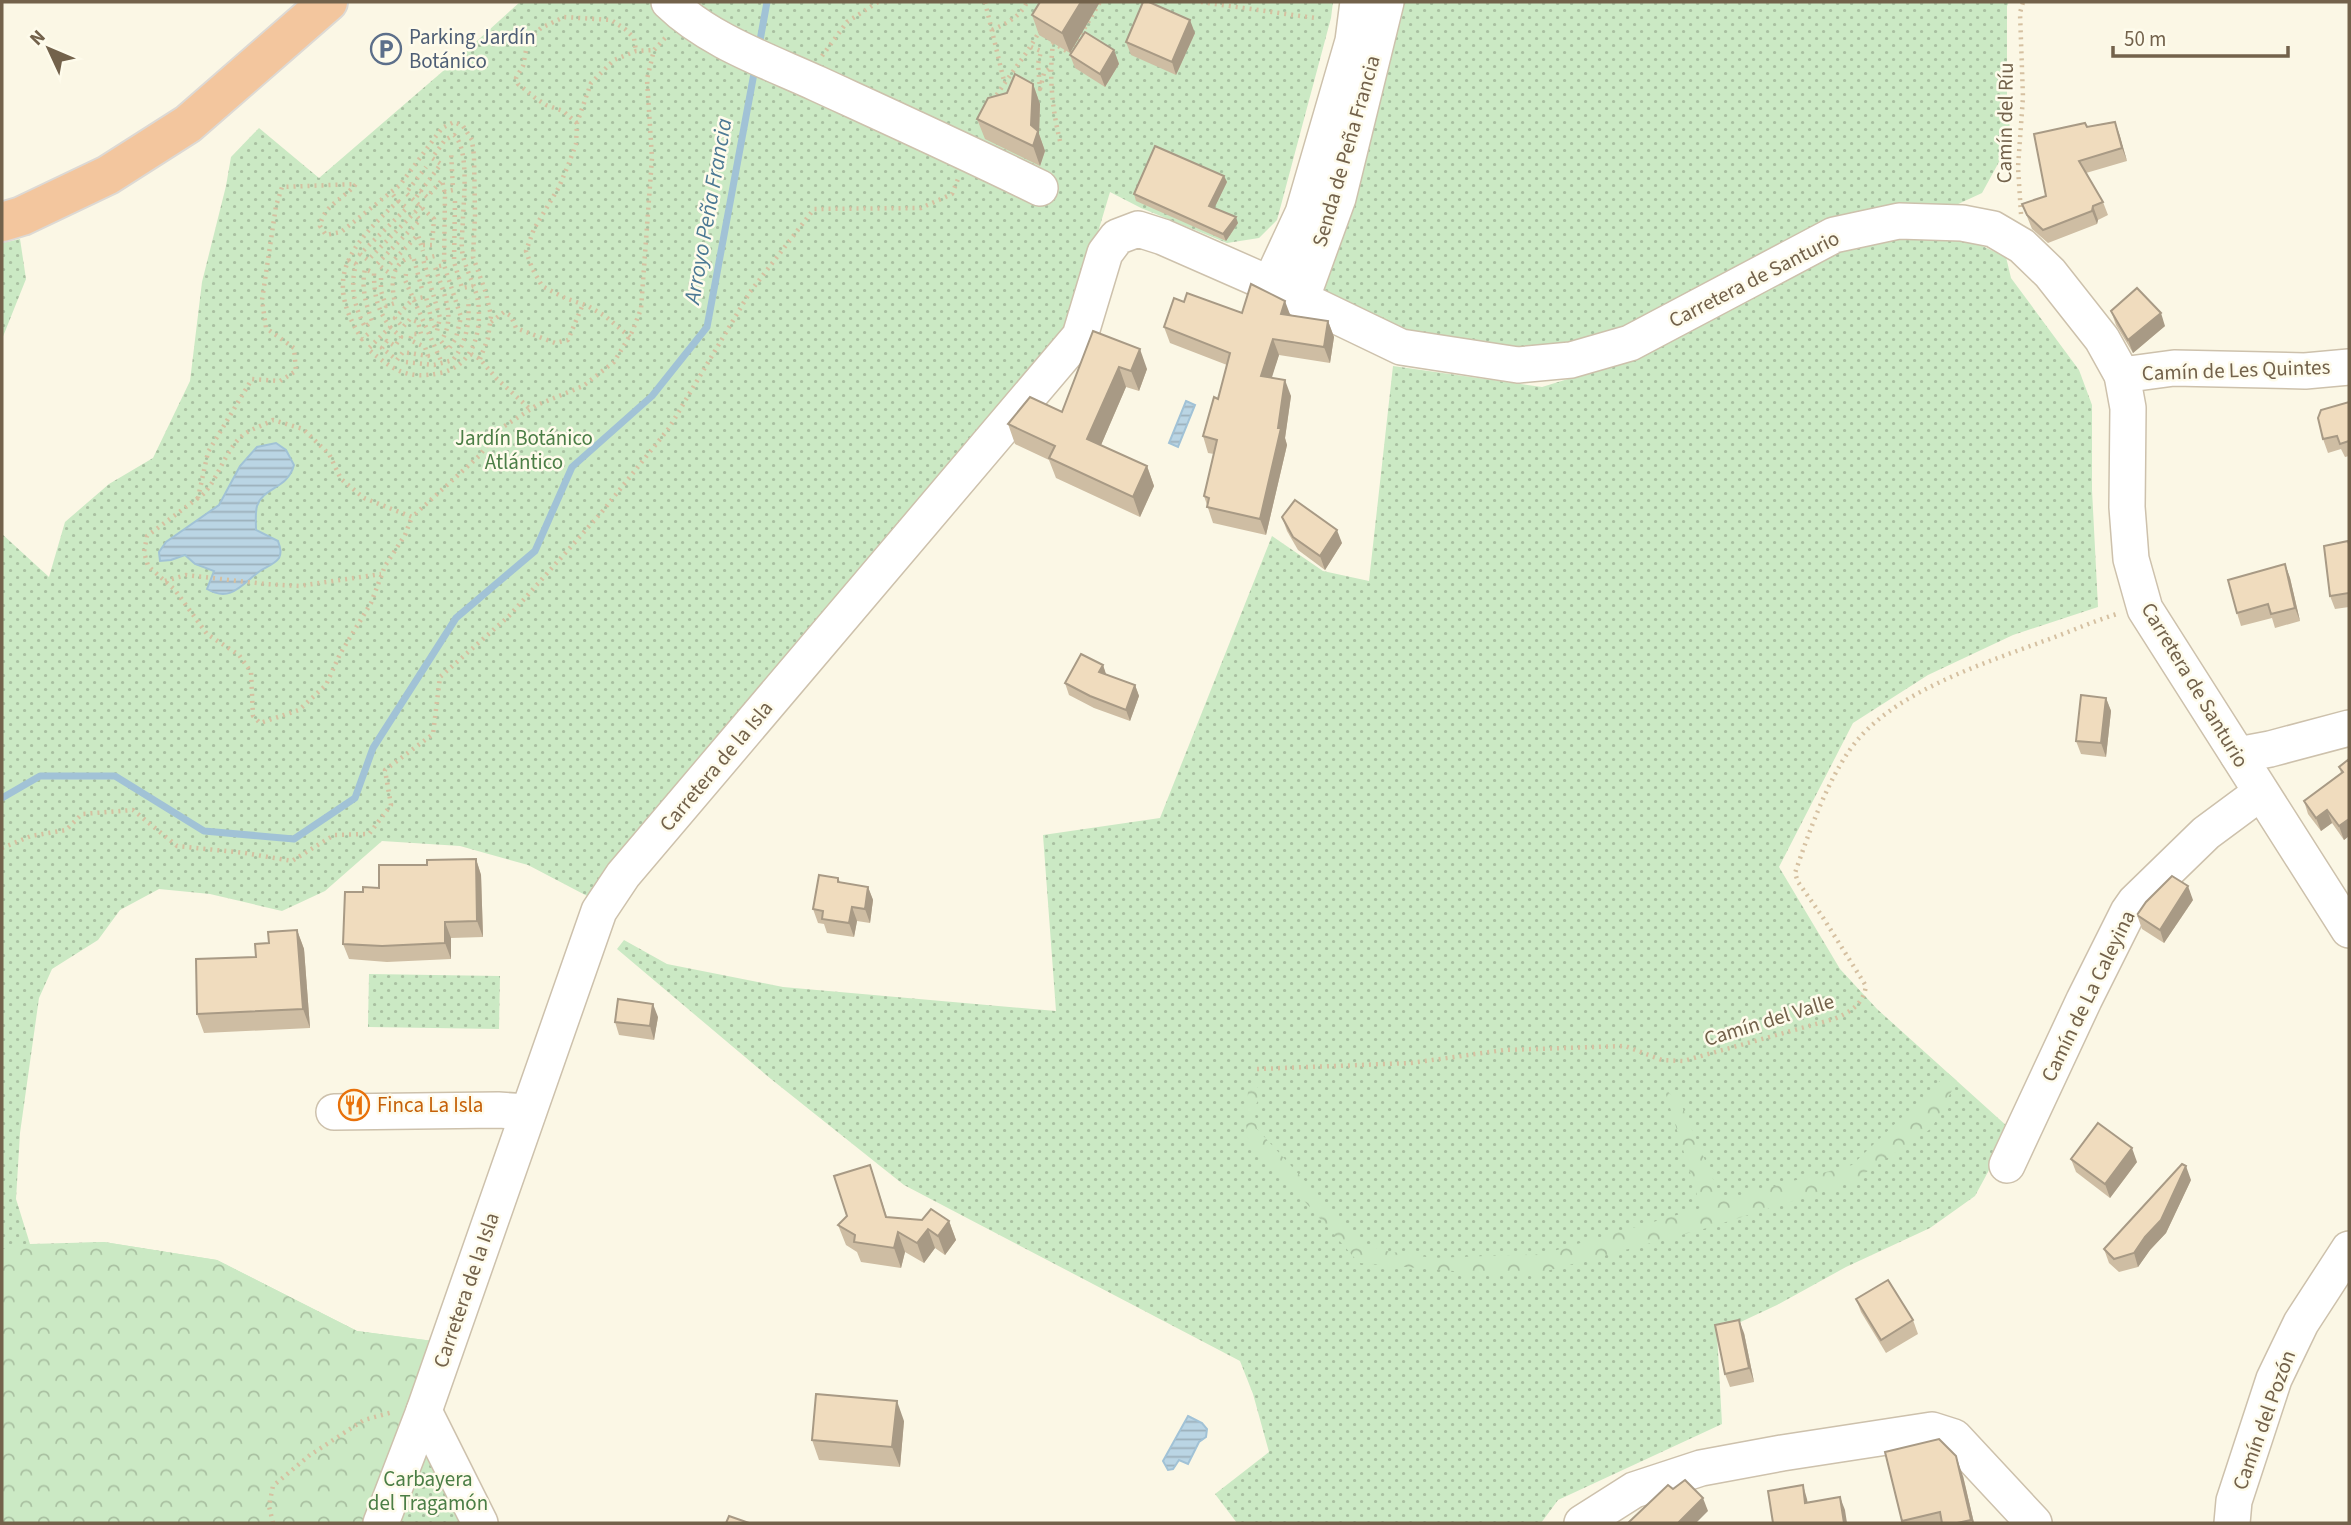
<svg xmlns="http://www.w3.org/2000/svg" width="2351" height="1525" font-family="'Source Sans 3',sans-serif">
<style>
.green{fill:url(#green-dots)}
.forest{fill:url(#forest-crowns)}
.water{fill:url(#water-rules);stroke:#a1c2d6;stroke-width:2}
.lines{fill:none;stroke-linecap:round;stroke-linejoin:round}
.stream{stroke:#a1c2d6;stroke-width:7}
.minor-casing{stroke:#cdc1ac;stroke-width:38}
.highway-casing{stroke:#ddd9d4;stroke-width:42}
.path{stroke:#d5c0a1;stroke-width:4.5;stroke-dasharray:2 5;stroke-linecap:butt}
.minor{stroke:#fff;stroke-width:35}
.highway{stroke:#f3c69e;stroke-width:38}
.wall{fill:#cebda3}
.shaded-wall{fill:#a89a85}
.building{fill:#f0dcbe;stroke:#a89a85;stroke-width:2}
.labels{text-anchor:middle;dominant-baseline:central;stroke-width:5;stroke-linejoin:round;paint-order:stroke}
.service-label{font-size:21px;fill:#4e5e75;stroke:#fefbeb;text-anchor:start}
.street-label{font-size:21px;fill:#73624b;stroke:#fefbeb}
.park-label{font-size:21px;fill:#4b7e46;stroke:#fefbeb}
.food-label{font-size:21px;fill:#c56008;stroke:#fefbeb;text-anchor:start}
.water-label{font-size:23px;font-style:italic;fill:#4c7994;stroke:#fefbeb}
</style>
<defs>
<pattern id="green-dots" width="8" height="8" patternUnits="userSpaceOnUse" patternTransform="scale(1.75)"><rect width="8" height="8" fill="#cbe9c4"/><path d="M2 2h.1M6 6h.1" fill="none" stroke="#a9c0a1" stroke-width="1.8" stroke-linecap="round"/></pattern>
<pattern id="forest-crowns" width="20" height="18" patternUnits="userSpaceOnUse" patternTransform="scale(1.75)"><rect width="20" height="18" fill="#cbe9c4"/><path d="M2 6a3 3 0 1 1 6 0M12 15a3 3 0 1 1 6 0" fill="none" stroke="#a9c0a1"/></pattern>
<pattern id="water-rules" width="6" height="5" patternUnits="userSpaceOnUse" patternTransform="scale(1.75)"><rect width="6" height="5" fill="#bad5e4"/><path d="M0 2.5h6" fill="none" stroke="#9cb0bb"/></pattern>
</defs>
<rect width="100%" height="100%" fill="#fbf7e5"/>
<g class="green">
<polygon points="520,2 1333,2 1331,18 1277,220 1259,238 1227,243 1141,208 1110,192 1069,329 591,898 528,865 460,846 382,841 325,891 282,911 210,894 159,889 120,910 98,940 52,969 39,998 20,1133 16,1199 30,1244 104,1242 217,1260 357,1331 433,1341 2,1523 2,534 49,577 65,522 109,484 153,458 190,381 202,282 226,186 231,157 259,128 319,178 457,59"/>
<polygon points="1398,2 2009,2 2007,6 2007,98 2011,140 1982,193 1956,205 1634,323 1561,347 1467,345 1408,334 1322,292"/>
<polygon points="1894,236 1965,238 2006,257 2011,278 2079,370 2092,405 2092,490 2098,607 2013,635 1928,675 1853,723 1779,867 1840,969 1877,1009 2008,1127 2002,1146 1975,1196 1930,1228 1846,1267 1777,1305 1717,1333 1722,1424 1558,1500 1541,1523 1237,1523 1215,1494 1269,1452 1253,1394 1240,1361 904,1185 771,1079 617,949 624,940 667,964 783,987 1056,1011 1043,835 1160,818 1272,536 1323,571 1369,581 1393,366 1542,387 1623,362 1731,310 1828,254"/>
<polygon points="20,239 26,279 2,339 2,243"/>
<polygon points="369,974 500,976 499,1029 368,1027"/>
<polygon points="424,1411 480,1523 381,1523"/>
</g>
<g class="forest">
<polygon points="1948,1073 1957,1081 1932,1128 1850,1183 1707,1228 1524,1277 1359,1263 1285,1179 1249,1145 1246,1124 1248,1091 1252,1085 1264,1090 1254,1108 1257,1129 1363,1244 1386,1251 1433,1258 1543,1254 1701,1208 1664,1088 1681,1104 1722,1200 1852,1165"/>
<polygon points="104,1242 217,1260 357,1331 433,1341 366,1523 2,1523 2,1249 30,1245"/>
</g>
<g class="water">
<polygon points="1186,401 1195,405 1178,447 1169,443"/>
<path d="M276 443 286 450 294 465C287 490 264 486 257 506 255 513 256 523 256 530L278 541C280 547 282 552 279 558 275 564 266 567 260 571 242 584 231 603 207 589L214 571 195 564 185 555 171 560 160 561 159 552 166 542 219 505 240 466 257 447Z"/>
<polygon points="1188,1416 1202,1423 1207,1429 1206,1437 1199,1442 1188,1464 1179,1460 1173,1469 1168,1470 1163,1461"/>
</g>
<g class="lines">
<g class="stream">
<polyline points="759,46 767,2"/>
<polyline points="2,798 40,776 115,776 204,831 294,839 355,798 373,748 456,618 535,551 572,467 652,396 707,327 755,68"/>
</g>
<g class="minor-casing">
<g id="minor">
<path d="M669 2C709 41 768 61 818 84 892 118 967 152 1040 188"/>
<polyline points="1270,284 1303,213 1353,41 1358,2"/>
<polyline points="1301,300 1338,198 1386,2"/>
<polyline points="2122,375 2174,368 2305,371 2349,367"/>
<polyline points="2238,755 2270,749 2349,728"/>
<polyline points="334,1112 498,1110 528,1112"/>
<polyline points="2007,1165 2084,1000 2128,912 2135,902 2206,833 2260,793"/>
<polyline points="424,1411 480,1523"/>
<polyline points="381,1523 424,1411 599,911 623,875 1080,336 1105,253 1117,237 1138,229 1163,237 1270,284 1401,347 1518,365 1571,360 1630,343 1834,235 1899,221 1962,223 1993,229 2022,246 2050,273 2102,339 2122,375 2128,408 2127,507 2131,559 2145,609 2349,930"/>
<polyline points="1582,1523 1634,1490 1701,1468 1782,1453 1932,1430 1954,1437 2034,1523"/>
<polyline points="2232,1523 2234,1501 2274,1379 2301,1323 2349,1249"/>
</g>
</g>
<g class="highway-casing">
<polyline id="highway" points="2,222 22,216 108,175 188,124 328,2"/>
</g>
<g class="path">
<polyline points="985,2 1004,81"/>
<polyline points="1201,2 1315,18"/>
<path d="M992 30C1007 23 1020 17 1027 2"/>
<polyline points="1031,47 1041,51 1038,64 1040,89 1044,73 1049,69"/>
<polyline points="822,56 847,22 878,2"/>
<path d="M993 101C1008 76 1027 55 1040 30"/>
<polyline points="577,123 563,111 546,105 534,97 518,84 516,78 523,66 527,45 531,38 541,28 564,17 611,20 625,29 634,38 636,51"/>
<path d="M1060 141C1052 108 1049 77 1053 43L1070 53 1100 2"/>
<path d="M420 191 427 197 442 180 445 194 444 265 461 317 456 338 448 350 441 341C457 318 443 292 435 267L444 265"/>
<polyline points="444,192 453,190 451,151"/>
<polyline points="398,201 407,208 360,254 368,260 421,206"/>
<polyline points="455,201 454,262 462,288 473,286"/>
<polyline points="2021,214 2018,167 2023,97 2020,13 2023,2"/>
<polyline points="423,245 432,245 434,219 406,193 426,167"/>
<path d="M348 260 356 264C350 287 354 306 365 327L372 321C366 304 361 288 365 269L374 273C374 295 377 309 390 327L368 349C393 370 407 380 440 373 474 366 482 331 478 301 475 284 464 267 462 250 461 239 463 228 463 217 464 197 469 148 454 135L445 140 432 158 441 164 414 200"/>
<polyline points="390,264 418,235 423,251"/>
<polyline points="388,272 377,264 420,220 414,213"/>
<polyline points="406,274 405,280 442,363"/>
<path d="M381 278V291L386 306 395 303C391 284 390 263 413 256L422 289"/>
<polyline points="491,322 504,312 511,316 516,328 555,343 568,340 583,304"/>
<polyline points="390,327 401,337 395,346 387,341 382,348 397,360 403,352 428,356 425,347 410,340 412,334 421,334 418,322 410,319 403,327 395,318 413,299 426,297 432,322 437,331 440,318 423,259 435,256"/>
<path d="M368 334 362 339C321 276 352 245 398 201L391 192"/>
<polyline points="630,337 605,316 588,306 565,298 542,286 532,268 526,251 534,229 559,187 569,163 576,144 577,123 591,83 614,60 636,51 654,50"/>
<polyline points="471,354 480,359 496,378 530,409"/>
<path d="M480 359 488 338 491 316 486 293 473 257 475 215 474 156 472 140 463 126 454 122 442 128 400 185 341 232 326 235 320 226C324 204 343 200 356 184L282 187 276 206 262 300 266 328 294 348 296 371 280 381 252 379 208 452 198 498C215 489 224 450 243 435 251 429 264 425 273 420L303 429 329 454 341 479 364 498 412 517 479 456 500 429 537 405 583 386 614 362 632 332 641 309 652 158 647 79 654 50 666 37"/>
<path d="M406 362 434 365 453 360C467 342 470 321 468 299"/>
<polyline points="198,498 147,536 144,552 148,566 175,590 207,634 239,655 251,672 253,716 260,723 299,710 326,685 340,654 371,603 385,566 405,535 412,517"/>
<polyline points="165,581 186,575 265,584 299,586 381,574"/>
<polyline points="2,848 31,836 66,830 82,814 133,810 177,846 245,853 292,861 334,835 369,834 391,805 385,770 433,734 440,677 509,616 601,513 669,428 750,292 814,209 921,208 952,194 958,179"/>
<path d="M1257 1069 1411 1063 1504 1050 1625 1046 1662 1060 1683 1061 1834 1019C1850 1012 1863 1005 1866 986L1822 916 1798 882 1795 873C1809 832 1831 769 1860 737 1903 689 1985 663 2044 641 2069 632 2094 621 2120 613"/>
<polyline points="273,1523 269,1506 273,1486 310,1455 364,1420 393,1412"/>
</g>
<use href="#minor" class="minor"/>
<use href="#highway" class="highway"/>
</g>
<g class="wall">
<polygon points="1040,2 1100,2 1070,53 1039,35 1032,15"/>
<polygon points="1195,33 1176,75 1131,55 1126,42"/>
<polygon points="1114,50 1119,64 1105,87 1075,68 1070,55"/>
<polygon points="1033,84 1040,104 1039,134 1045,151 1040,166 985,139 977,119 1007,93"/>
<polygon points="2115,122 2127,161 2086,173 2103,202 2108,215 2098,220 2097,224 2048,243 2032,229 2022,204 2046,196 2087,127"/>
<polygon points="1224,176 1227,182 1214,208 1238,223 1226,241 1136,201 1134,194"/>
<polygon points="2111,311 2165,326 2133,353 2116,325"/>
<polygon points="1242,313 1291,315 1328,321 1334,337 1330,363 1279,355 1271,378 1291,396 1285,438 1287,445 1266,535 1213,523 1204,496 1214,454 1208,453 1203,436 1218,399 1227,365 1170,343 1164,327"/>
<polygon points="1093,331 1147,369 1139,391 1126,387 1101,445 1147,466 1154,486 1140,517 1056,478 1049,460 1015,444 1008,424 1062,412"/>
<polygon points="2349,402 2349,456 2345,457 2341,449 2328,453 2323,439"/>
<polygon points="1282,517 1342,543 1325,570 1298,550 1287,531"/>
<polygon points="2349,544 2349,607 2335,609 2330,596"/>
<polygon points="2285,564 2290,578 2300,621 2275,628 2272,618 2241,626 2237,613"/>
<polygon points="1103,665 1106,675 1135,685 1139,696 1130,721 1094,708 1069,695 1065,683"/>
<polygon points="2106,698 2111,711 2106,757 2081,754 2076,741"/>
<polygon points="2349,759 2349,836 2344,840 2332,823 2321,831 2308,814 2304,801 2341,773 2339,767"/>
<polygon points="476,859 481,875 483,937 451,938 451,959 387,962 349,959 343,944 363,892 379,888 427,865"/>
<polygon points="838,878 840,882 868,887 873,900 870,923 857,921 854,937 827,933 824,924 818,923 813,909"/>
<polygon points="2193,900 2164,943 2142,929 2137,915"/>
<polygon points="297,930 304,949 310,1028 204,1033 197,1014 256,957 269,943"/>
<polygon points="658,1017 654,1040 619,1035 615,1022"/>
<polygon points="2071,1159 2137,1162 2110,1198 2076,1172"/>
<polygon points="870,1165 887,1217 922,1220 949,1221 956,1240 945,1255 935,1248 924,1263 905,1252 901,1268 861,1262 857,1252 846,1245 838,1225 847,1216"/>
<polygon points="2191,1180 2166,1233 2150,1250 2138,1267 2119,1272 2109,1263 2104,1249"/>
<polygon points="1856,1299 1913,1320 1918,1334 1886,1353 1861,1312"/>
<polygon points="1744,1333 1754,1382 1730,1387 1725,1374"/>
<polygon points="904,1421 900,1467 819,1460 812,1440"/>
<polygon points="1885,1452 1963,1476 1974,1523 1903,1523"/>
</g>
<g class="shaded-wall">
<polygon points="1081,2 1100,2 1070,53 1062,33"/>
<polygon points="1190,20 1195,33 1176,75 1172,62"/>
<polygon points="1114,50 1119,64 1105,87 1100,74"/>
<polygon points="1033,84 1040,104 1039,134 1045,151 1040,166 1033,146 1031,125"/>
<polygon points="2115,122 2120,136 2127,161 2122,148"/>
<polygon points="1224,176 1227,182 1212,213 1209,206"/>
<polygon points="2093,206 2098,220 2097,224 2092,211"/>
<polygon points="1236,217 1238,223 1226,241 1223,234"/>
<polygon points="1285,301 1291,317 1281,314"/>
<polygon points="2161,313 2165,326 2133,353 2128,340"/>
<polygon points="1328,321 1334,337 1330,363 1324,347"/>
<polygon points="1273,339 1279,355 1267,393 1261,376"/>
<polygon points="1140,349 1147,369 1139,391 1131,371"/>
<polygon points="1119,367 1126,387 1095,459 1087,439"/>
<polygon points="1285,380 1291,396 1285,438 1287,445 1266,535 1260,519 1278,428"/>
<polygon points="1147,466 1154,486 1140,517 1133,497"/>
<polygon points="1337,530 1342,543 1325,570 1320,556"/>
<polygon points="2285,564 2290,578 2300,621 2295,608"/>
<polygon points="1103,665 1107,677 1099,672"/>
<polygon points="1135,685 1139,696 1130,721 1126,710"/>
<polygon points="2106,698 2111,711 2106,757 2101,743"/>
<polygon points="2327,810 2332,823 2321,831 2316,818"/>
<polygon points="2349,819 2349,836 2344,840 2339,826"/>
<polygon points="476,859 481,875 483,937 477,921"/>
<polygon points="2188,886 2193,900 2164,943 2160,930"/>
<polygon points="868,887 873,900 870,923 865,909"/>
<polygon points="852,907 857,921 854,937 849,923"/>
<polygon points="445,922 451,938 451,959 445,943"/>
<polygon points="297,930 304,949 310,1028 303,1009"/>
<polygon points="653,1004 658,1017 654,1040 650,1026"/>
<polygon points="2132,1148 2137,1162 2110,1198 2105,1184"/>
<polygon points="2186,1166 2191,1180 2166,1233 2150,1250 2138,1267 2134,1253"/>
<polygon points="949,1221 956,1240 945,1255 938,1236"/>
<polygon points="928,1229 935,1248 924,1263 917,1243"/>
<polygon points="898,1232 905,1252 901,1268 894,1248"/>
<polygon points="1739,1320 1744,1333 1754,1382 1749,1368"/>
<polygon points="897,1401 904,1421 900,1467 892,1447"/>
<polygon points="1956,1456 1963,1476 1974,1523 1973,1523 1971,1520"/>
<polygon points="1803,1485 1807,1499 1810,1517 1805,1503"/>
<polygon points="1840,1497 1845,1510 1847,1523 1844,1523"/>
<polygon points="1703,1498 1708,1511 1696,1523 1678,1523"/>
</g>
<g class="building">
<polygon points="1040,2 1081,2 1062,33 1032,15"/>
<polygon points="1143,2 1149,2 1190,20 1172,62 1126,42"/>
<polygon points="1085,32 1114,50 1100,74 1070,55"/>
<polygon points="1015,74 1033,84 1031,125 1038,131 1033,146 977,119 988,98 1007,93"/>
<polygon points="2115,122 2122,148 2079,161 2103,202 2093,206 2092,211 2043,230 2027,215 2022,204 2046,196 2034,134 2085,123 2087,127"/>
<polygon points="1155,146 1224,176 1209,206 1236,217 1223,234 1134,194"/>
<polygon points="1251,284 1285,301 1281,314 1328,321 1324,347 1273,339 1261,376 1285,380 1278,428 1281,428 1260,519 1207,507 1209,498 1204,496 1217,440 1203,436 1214,397 1218,399 1230,353 1164,327 1174,298 1184,302 1187,293 1242,313"/>
<polygon points="2137,288 2161,313 2128,340 2111,311"/>
<polygon points="1093,331 1140,349 1131,371 1119,367 1087,439 1147,466 1133,497 1049,458 1055,446 1008,424 1030,397 1062,412"/>
<polygon points="2349,402 2349,441 2340,444 2337,436 2323,439 2318,418 2321,410"/>
<polygon points="1295,500 1337,530 1320,556 1293,537 1282,517"/>
<polygon points="2348,541 2349,544 2349,593 2330,596 2324,546"/>
<polygon points="2285,564 2295,608 2271,614 2268,604 2237,613 2228,580"/>
<polygon points="1081,654 1103,665 1099,672 1135,685 1126,710 1090,696 1065,683"/>
<polygon points="2081,695 2106,698 2101,743 2076,741"/>
<polygon points="2349,759 2349,819 2339,826 2327,810 2316,818 2304,801 2343,772 2339,767"/>
<polygon points="476,859 477,921 445,922 445,943 382,946 343,944 345,892 363,892 363,887 379,888 379,865 427,865 427,860"/>
<polygon points="819,875 838,878 838,882 868,887 865,909 852,907 849,923 822,919 823,911 813,909"/>
<polygon points="2172,876 2188,886 2160,930 2137,915 2146,902"/>
<polygon points="297,930 303,1009 197,1014 196,959 256,957 255,944 269,943 268,932"/>
<polygon points="618,999 653,1004 650,1026 615,1022"/>
<polygon points="2098,1123 2132,1148 2105,1184 2071,1159"/>
<polygon points="2182,1164 2186,1166 2161,1220 2145,1237 2134,1253 2114,1259 2104,1249"/>
<polygon points="870,1165 886,1217 922,1220 931,1209 949,1221 938,1236 928,1229 917,1243 898,1232 894,1248 854,1242 855,1235 838,1225 847,1216 834,1176"/>
<polygon points="1888,1280 1913,1320 1881,1340 1856,1299"/>
<polygon points="1739,1320 1749,1368 1725,1374 1715,1325"/>
<polygon points="816,1394 897,1401 892,1447 812,1440"/>
<polygon points="1939,1439 1956,1456 1971,1520 1957,1523 1942,1523 1940,1512 1902,1521 1885,1452"/>
<polygon points="1685,1480 1703,1498 1678,1523 1628,1523 1668,1485 1673,1489"/>
<polygon points="1803,1485 1805,1503 1840,1497 1844,1523 1773,1523 1768,1491"/>
<polygon points="729,1516 749,1523 726,1523"/>
</g>
<defs>
<g id="parking-ring" transform="scale(1.575)"><circle r="9.5" fill="#fefbeb" stroke="#5c6f8a" stroke-width="1.5"/><path d="M-3.5-5.5H1a3.5 3.5 0 0 1 0 7H-1V5.5H-3.5ZM-1-3.4V-.6H.8a1.4 1.4 0 0 0 0-2.8Z" fill="#5c6f8a"/></g>
<g id="restaurant-ring" transform="scale(1.575)"><circle r="9.5" fill="#fefbeb" stroke="#e8710a" stroke-width="1.5"/><path d="M-5-6h1v4h1v-4h1v4h1v-4h1v5L-1.5 .5V6h-2V.5L-5-1ZM5-6V6H3V1.5H1.5Q1.5-4 5-6Z" fill="#e8710a"/></g>
</defs>
<g fill-rule="evenodd">
<use href="#parking-ring" x="386" y="49"/>
<use href="#restaurant-ring" x="354" y="1105"/>
</g>
<g class="labels">
<g class="service-label">
<text x="409" y="37">Parking Jardín<tspan x="409" dy="24">Botánico</tspan></text>
</g>
<g class="street-label">
<text transform="translate(2005 123) rotate(-89)">Camín del Ríu</text>
<text transform="translate(1346 151) rotate(-74)">Senda de Peña Francia</text>
<text transform="translate(1754 279) rotate(-27)">Carretera de Santurio</text>
<text transform="translate(2236 370) rotate(-2)">Camín de Les Quintes</text>
<text transform="translate(2195 685) rotate(59)">Carretera de Santurio</text>
<text transform="translate(716 766) rotate(-50)">Carretera de la Isla</text>
<text transform="translate(2088 996) rotate(-64)">Camín de La Caleyina</text>
<text transform="translate(1769 1020) rotate(-17)">Camín del Valle</text>
<text transform="translate(466 1290) rotate(-71)">Carretera de la Isla</text>
<text transform="translate(2264 1420) rotate(-70)">Camín del Pozón</text>
</g>
<g class="park-label">
<text x="524" y="438">Jardín Botánico<tspan x="524" dy="24">Atlántico</tspan></text>
<text x="428" y="1479">Carbayera<tspan x="428" dy="24">del Tragamón</tspan></text>
</g>
<g class="food-label">
<text x="377" y="1105">Finca La Isla</text>
</g>
<g class="water-label">
<text transform="translate(708 211) rotate(-80)">Arroyo Peña Francia</text>
</g>
</g>
<rect width="2351" height="1525" fill="none" stroke="#73624b" stroke-width="7"/>
<g transform="translate(49 49) rotate(314)" stroke="#fefbeb" stroke-width="5" paint-order="stroke">
<path d="M0-5L12 26L0 18L-12 26Z" fill="#73624b"/>
<text y="-10" font-size="19" font-weight="bold" text-anchor="middle" fill="#73624b">N</text>
</g>
<path d="M2113 46v10h175v-10" fill="none" stroke="#73624b" stroke-width="3.5"/>
<text x="2124" y="46" font-size="21" fill="#73624b" stroke="#fefbeb" stroke-width="5" paint-order="stroke">50 m</text>
</svg>
